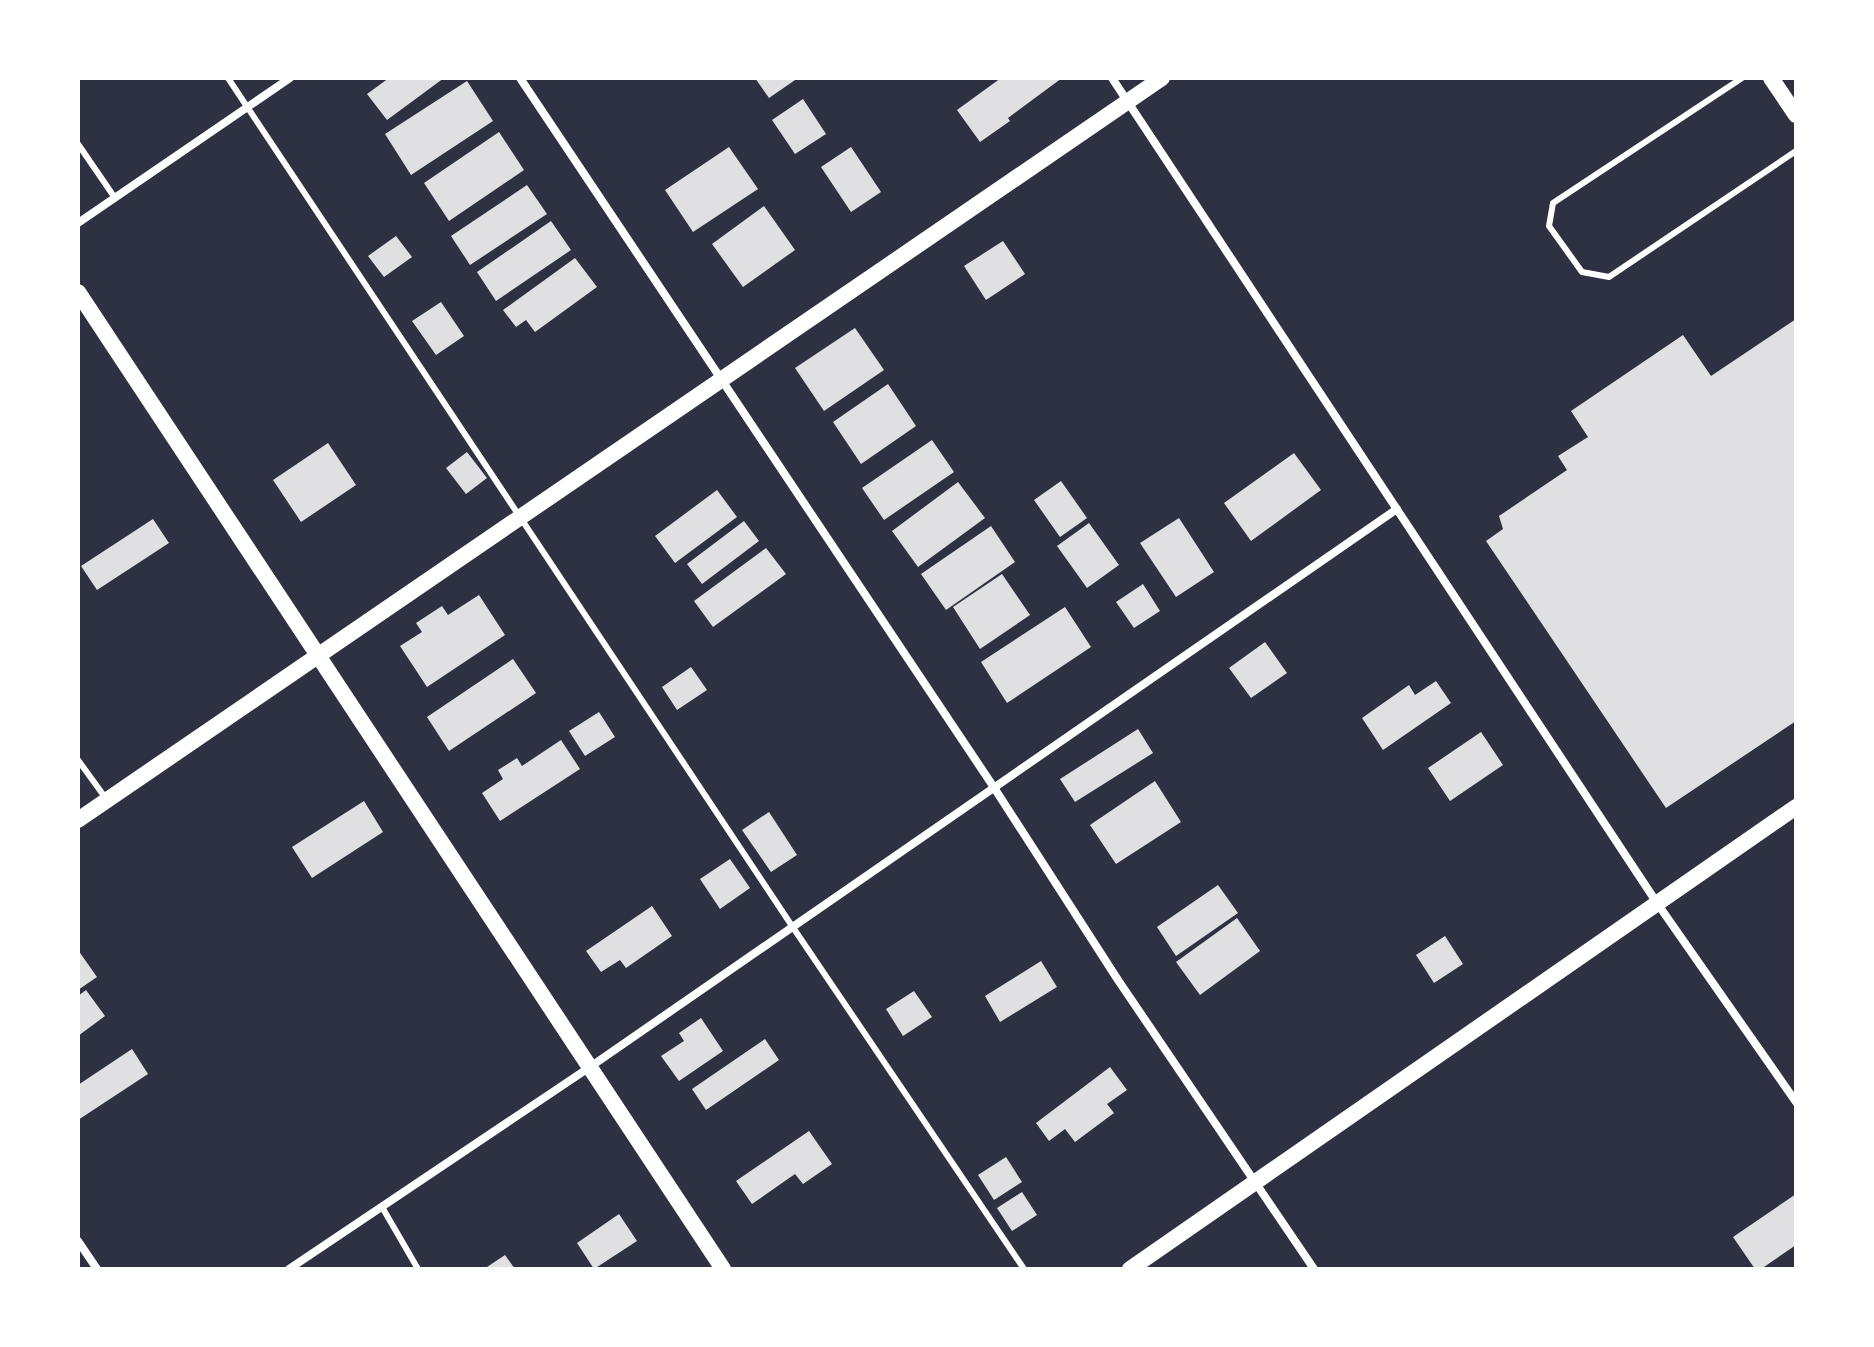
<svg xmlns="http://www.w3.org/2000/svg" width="1874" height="1347" font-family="Cabin,sans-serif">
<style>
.building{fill:#e0e0e3}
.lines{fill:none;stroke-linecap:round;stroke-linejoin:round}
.service{stroke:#fff;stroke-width:6}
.minor{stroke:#fff;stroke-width:8}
.secondary{stroke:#fff;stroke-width:16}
</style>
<rect width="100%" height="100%" fill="#2d3142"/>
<g class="building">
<polygon points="389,78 444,78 387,120 367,94"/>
<polygon points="755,78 798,78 769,98"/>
<polygon points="1001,78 1062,78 1008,118 1010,121 980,142 957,110"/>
<polygon points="467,81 493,121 411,175 385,134"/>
<polygon points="803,99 826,134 795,154 772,120"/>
<polygon points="499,132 524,170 449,221 424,183"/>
<polygon points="729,147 758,189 693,232 665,190"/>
<polygon points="851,147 881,192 851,212 821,167"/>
<polygon points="527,185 547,214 470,265 451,236"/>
<polygon points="764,206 795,250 743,287 712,244"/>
<polygon points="551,221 571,250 496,301 477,272"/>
<polygon points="396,236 412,257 384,277 368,256"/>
<polygon points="1003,241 1025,274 986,300 964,266"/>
<polygon points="575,258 597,287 535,332 526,320 516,327 503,310"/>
<polygon points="441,302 464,336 436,355 412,321"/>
<polygon points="1796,319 1796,721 1666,808 1486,541 1503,529 1499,516 1567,470 1558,456 1588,437 1571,411 1683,335 1711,376"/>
<polygon points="855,328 884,370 824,411 795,368"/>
<polygon points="888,384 916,426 861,464 833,422"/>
<polygon points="932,440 954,472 884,520 862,488"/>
<polygon points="328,443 356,485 301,522 273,480"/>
<polygon points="467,452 487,478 466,494 446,468"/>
<polygon points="1294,453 1321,490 1251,541 1224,503"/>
<polygon points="1061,481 1087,518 1060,537 1034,500"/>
<polygon points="958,482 985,518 918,567 892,531"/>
<polygon points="717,490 737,517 675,563 655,536"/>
<polygon points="1179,518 1214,572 1176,597 1140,543"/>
<polygon points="153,519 169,543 97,590 81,566"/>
<polygon points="744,521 759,541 702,584 687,564"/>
<polygon points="1089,523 1119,565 1087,588 1057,546"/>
<polygon points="991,526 1015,562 946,610 921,574"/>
<polygon points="766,548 786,574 713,627 694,601"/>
<polygon points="1002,574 1030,615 980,649 953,607"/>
<polygon points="1143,584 1160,611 1134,628 1116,602"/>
<polygon points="479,595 505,635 427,687 400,646 422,632 416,623 442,606 448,615"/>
<polygon points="1065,607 1091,647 1007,703 981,662"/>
<polygon points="1265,642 1287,673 1251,698 1229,668"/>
<polygon points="513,659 536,693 449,751 427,717"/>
<polygon points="691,667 707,690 677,710 662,687"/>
<polygon points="1436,681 1451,703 1383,750 1362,718 1409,685 1415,695"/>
<polygon points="599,712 615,737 585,756 569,731"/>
<polygon points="1138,729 1153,753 1075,802 1060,779"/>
<polygon points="1481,732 1503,765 1450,801 1428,768"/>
<polygon points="561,740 580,769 500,821 482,793 503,779 498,770 517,758 522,766"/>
<polygon points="1155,781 1181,822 1116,864 1090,825"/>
<polygon points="364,801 383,832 312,878 292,847"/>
<polygon points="769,812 797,855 771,872 742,830"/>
<polygon points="730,859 750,888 720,909 700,879"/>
<polygon points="1218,885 1238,913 1176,956 1157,927"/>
<polygon points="652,906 672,936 626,968 620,960 601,972 586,951"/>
<polygon points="1237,918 1260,951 1200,995 1176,962"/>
<polygon points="1445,936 1463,964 1434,983 1416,955"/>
<polygon points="78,950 97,977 78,990"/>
<polygon points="1041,961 1057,987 1000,1022 985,996"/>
<polygon points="86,990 105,1016 78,1036 78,996"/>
<polygon points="914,991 932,1017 903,1036 886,1009"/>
<polygon points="701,1018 723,1051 679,1081 661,1056 684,1041 679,1033"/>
<polygon points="765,1039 779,1060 706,1110 692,1089"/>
<polygon points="132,1049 148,1074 78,1120 78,1085"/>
<polygon points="1110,1067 1127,1090 1107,1104 1114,1113 1075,1142 1065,1129 1049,1141 1036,1123"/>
<polygon points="809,1131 832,1164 803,1184 795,1174 752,1204 736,1181"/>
<polygon points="1006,1157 1022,1182 994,1200 978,1175"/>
<polygon points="1022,1192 1037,1215 1012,1231 997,1208"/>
<polygon points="1796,1194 1796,1245 1761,1269 1755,1269 1733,1237"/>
<polygon points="619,1214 637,1241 594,1269 577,1243"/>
<polygon points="505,1255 515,1269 484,1269"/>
</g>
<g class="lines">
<g class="service">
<polyline points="228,78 792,926 1024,1269"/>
<polyline points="1742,78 1553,203 1549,226 1582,272 1609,277 1796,151"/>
<polyline points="78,144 115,198"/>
<polyline points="78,760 107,800"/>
<polyline points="382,1207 418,1269"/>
</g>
<g class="minor">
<polyline points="520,78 993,786 1118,980 1314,1269"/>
<polyline points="1112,78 1657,903 1796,1102"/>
<polyline points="78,223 290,78"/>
<polyline points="78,1241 97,1269"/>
<polyline points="289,1269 590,1067 1397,509"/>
</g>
<g class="secondary">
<polyline points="1771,78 1796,115"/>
<polyline points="78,292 723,1269"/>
<polyline points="78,820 1162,78"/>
<polyline points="1130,1269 1796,807"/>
</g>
</g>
<rect width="1874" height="1347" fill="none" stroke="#ffffff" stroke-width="160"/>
</svg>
